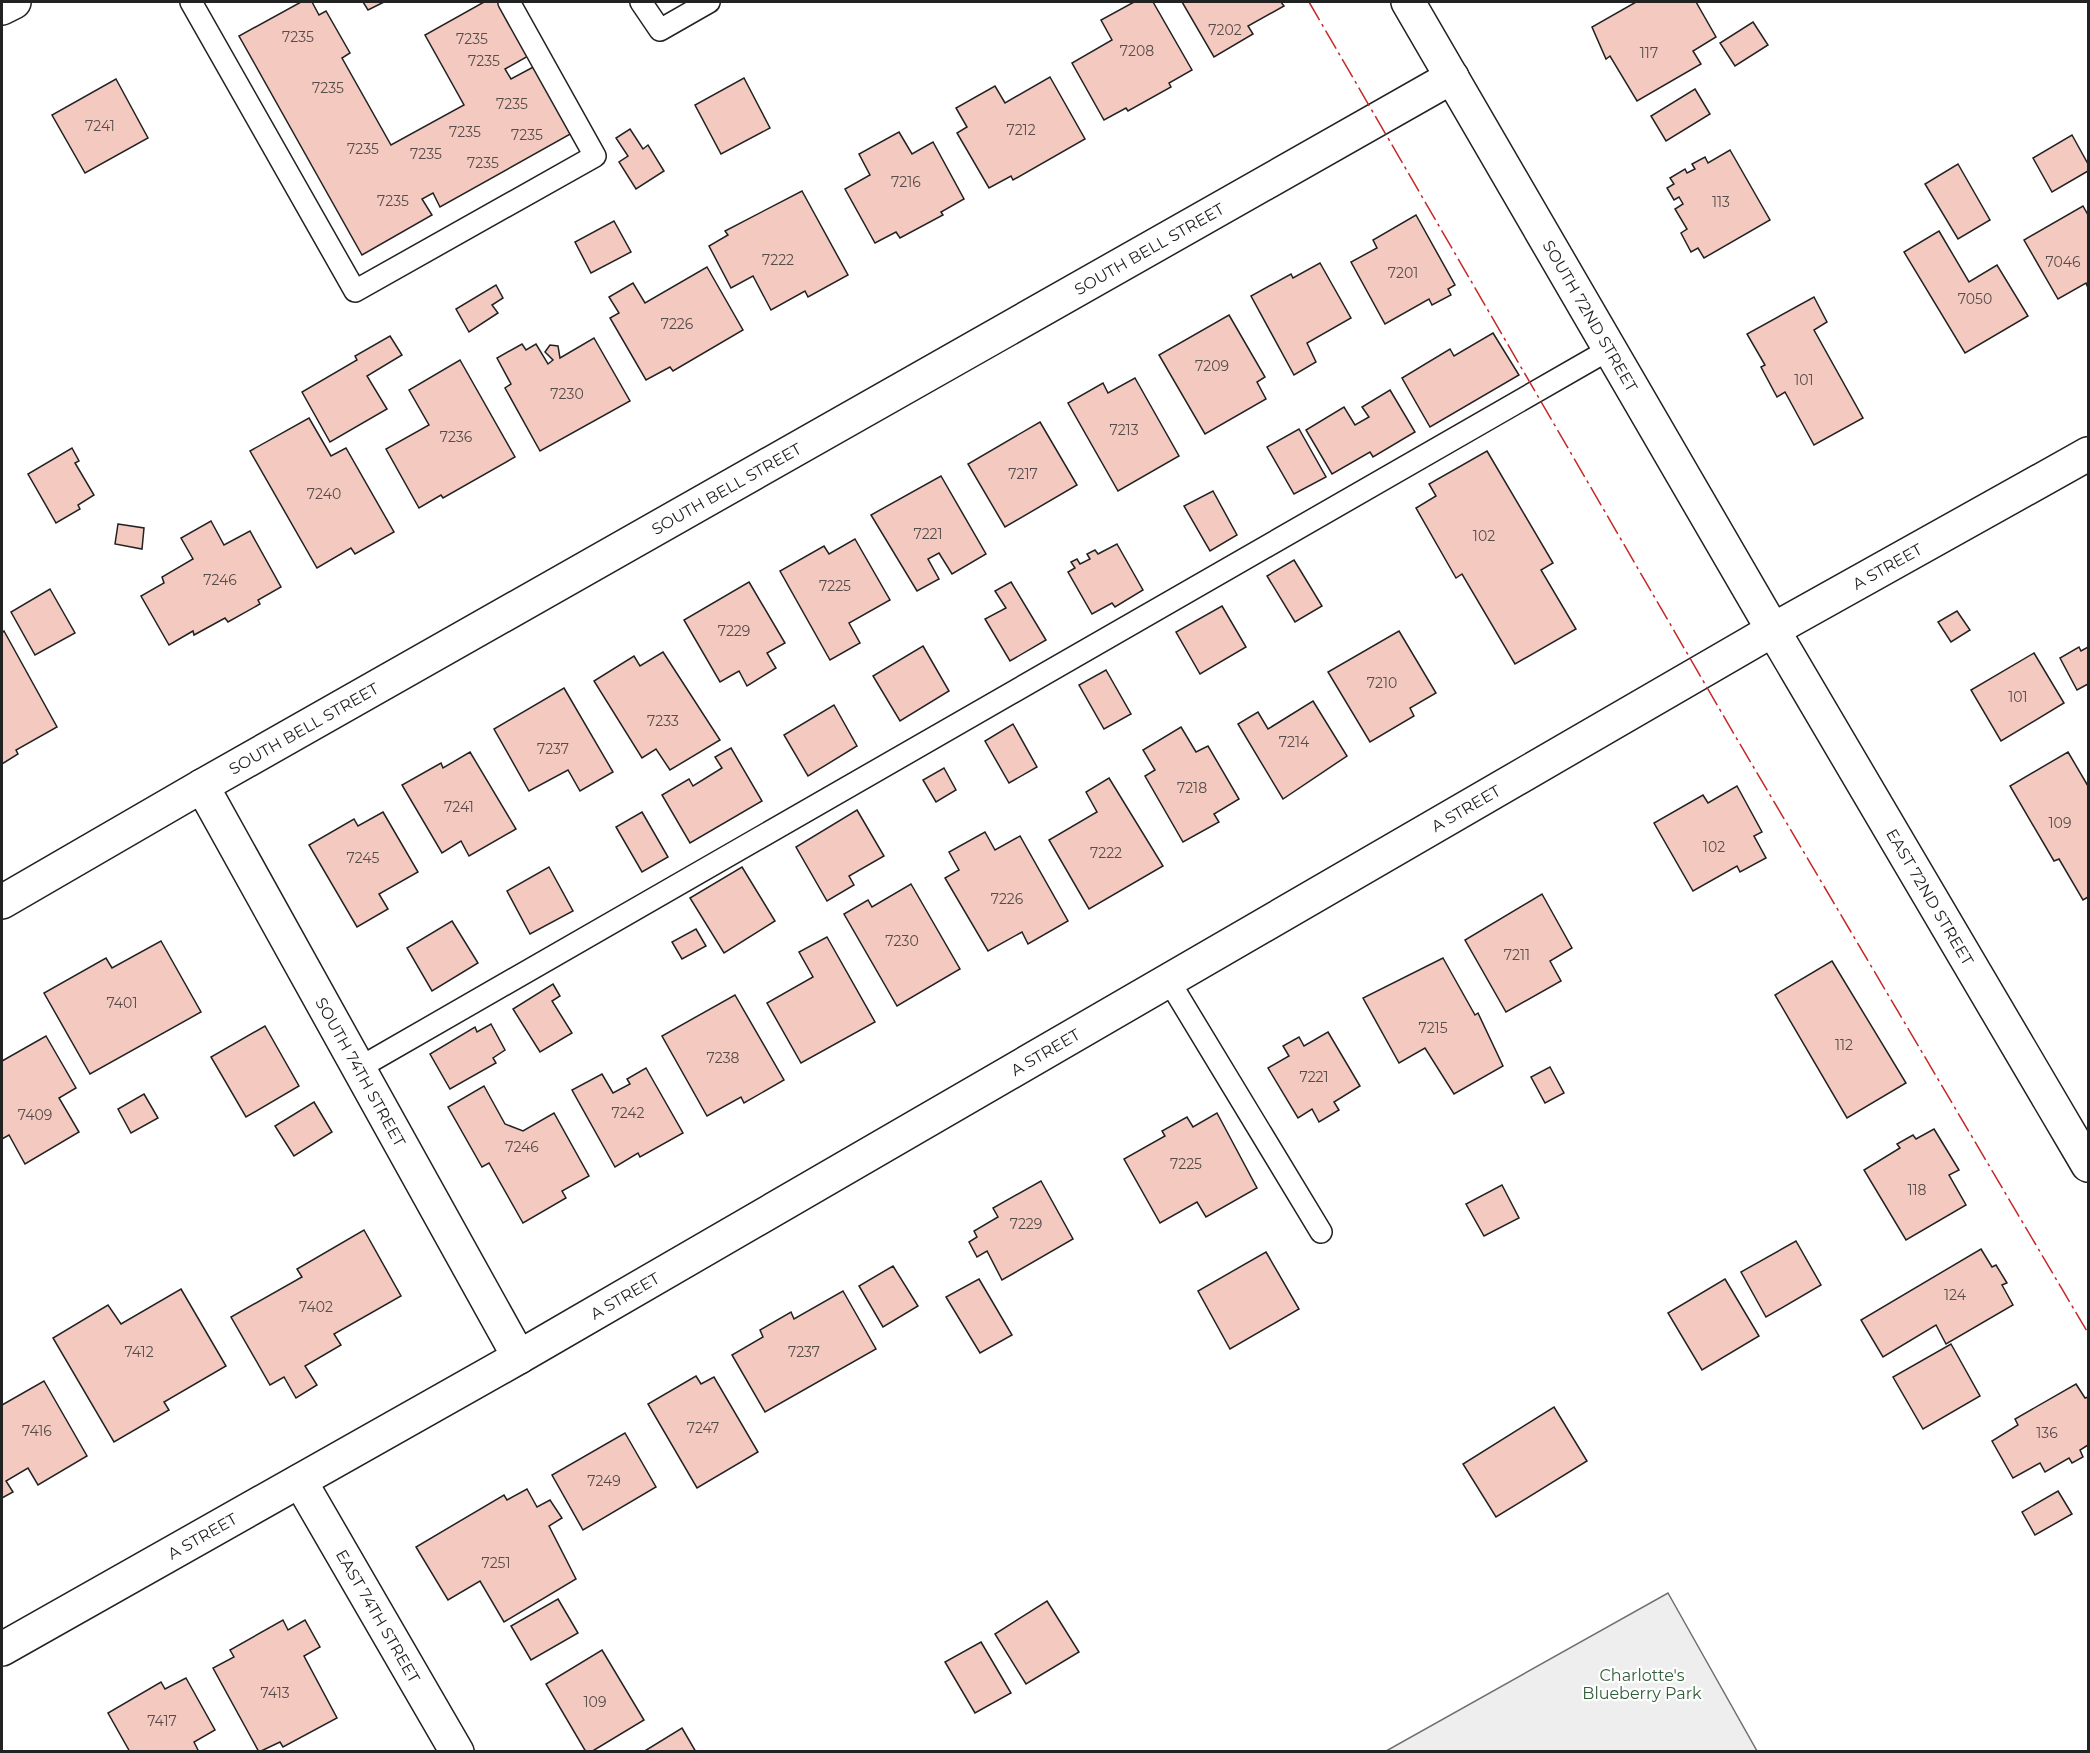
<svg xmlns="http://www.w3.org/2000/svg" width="2090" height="1753" font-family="Montserrat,sans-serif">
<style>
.green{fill:#eee;stroke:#6f6f6f;stroke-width:1.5}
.building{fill:#f3c9c0;stroke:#222;stroke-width:1.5}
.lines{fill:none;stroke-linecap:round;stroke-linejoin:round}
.lane-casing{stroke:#222;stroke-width:24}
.street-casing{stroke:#222;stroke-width:36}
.primary-casing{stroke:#222;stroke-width:36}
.lane{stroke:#fff;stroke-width:21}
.street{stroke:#fff;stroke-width:33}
.primary{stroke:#fff;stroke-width:33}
.power{stroke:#c62828;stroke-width:1.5;stroke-dasharray:21 4.5 3 4.5;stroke-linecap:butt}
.labels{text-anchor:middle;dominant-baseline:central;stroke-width:4.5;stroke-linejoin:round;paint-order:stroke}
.number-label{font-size:14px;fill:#564c4a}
.street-label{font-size:16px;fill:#222;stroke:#fff}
.park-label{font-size:16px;fill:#2f5e38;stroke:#fff}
</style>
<rect width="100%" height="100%" fill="#fff"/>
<polygon class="green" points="1668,1593 1757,1751 1386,1751"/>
<g class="building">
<polygon points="301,2 312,2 319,15 326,11 350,53 342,58 391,145 464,105 425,35 484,2 500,2 530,55 505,69 511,79 537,65 574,132 440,207 433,193 422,199 432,215 362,255 239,36"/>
<polygon points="363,2 384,2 368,10"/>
<polygon points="1134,2 1153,2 1192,70 1169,83 1171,87 1128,111 1126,108 1104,120 1072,63 1112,40 1101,20"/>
<polygon points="1182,2 1281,2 1284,6 1248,26 1253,34 1214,57"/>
<polygon points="1636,2 1696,2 1716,37 1693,51 1701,64 1637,101 1610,56 1606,59 1592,27"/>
<polygon points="1753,22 1768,45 1735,66 1720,43"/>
<polygon points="1050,77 1085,139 1013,180 1011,176 989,188 957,133 967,127 956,108 995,86 1005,103"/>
<polygon points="744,78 770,128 721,154 695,105"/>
<polygon points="116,79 148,138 85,173 52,115"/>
<polygon points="1695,89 1710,114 1666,141 1651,116"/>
<polygon points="630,129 643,149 648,145 664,171 636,189 619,162 628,156 616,138"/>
<polygon points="899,132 912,154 933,142 964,199 941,212 943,215 900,238 896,232 875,243 845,189 870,175 859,154"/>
<polygon points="2072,135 2088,164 2088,171 2052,192 2033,158"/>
<polygon points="1730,150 1770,220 1704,258 1698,248 1691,252 1681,233 1687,229 1675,209 1683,204 1679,197 1674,200 1667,188 1674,184 1670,178 1685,169 1687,173 1695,169 1692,164 1705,157 1708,163"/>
<polygon points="1958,164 1990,220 1958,239 1925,184"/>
<polygon points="802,191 848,275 808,297 805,291 771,310 753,276 731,288 709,246 728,235 725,231"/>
<polygon points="2083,206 2088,215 2088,288 2086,283 2058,299 2024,240"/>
<polygon points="1416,215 1455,285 1448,289 1451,295 1432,305 1429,299 1385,324 1351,262 1377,248 1373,240"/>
<polygon points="614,221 631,252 591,273 575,242"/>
<polygon points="1939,231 1969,282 1997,265 2028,316 1965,353 1904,252"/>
<polygon points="1320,263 1351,318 1307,343 1316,362 1294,375 1251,296 1291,274 1293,278"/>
<polygon points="707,267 743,330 673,371 670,367 646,380 610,318 619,313 609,297 633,283 645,303"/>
<polygon points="496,285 503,298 492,305 498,313 469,332 456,309"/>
<polygon points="1814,297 1827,322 1814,330 1863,418 1814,445 1785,392 1777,397 1761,367 1765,365 1747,334"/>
<polygon points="1229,315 1265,377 1257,382 1266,399 1205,434 1159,355"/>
<polygon points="1493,333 1519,375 1430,427 1402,378 1450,349 1454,356"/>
<polygon points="390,336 402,355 367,376 387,409 330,442 302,392 357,360 355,356"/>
<polygon points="594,338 630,401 540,451 505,388 511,384 497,358 522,344 526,350 536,344 548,364 553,360 545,352 550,345 558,346 560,358"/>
<polygon points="460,360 515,457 443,498 441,495 419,508 386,449 429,425 409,390"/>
<polygon points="1135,378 1179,456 1118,491 1068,403 1103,383 1108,393"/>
<polygon points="1390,390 1415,432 1373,457 1370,452 1332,474 1306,430 1344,407 1355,425 1369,417 1362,407"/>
<polygon points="309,418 331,456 346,448 394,532 355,554 351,548 317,568 250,451"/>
<polygon points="1040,422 1077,485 1005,527 968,464"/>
<polygon points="1299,429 1326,477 1294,494 1267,447"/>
<polygon points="72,448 79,461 75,463 94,495 78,505 80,509 56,523 28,474"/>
<polygon points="1487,451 1553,563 1541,570 1576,629 1515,664 1462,574 1456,578 1416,508 1436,496 1429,484"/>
<polygon points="941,476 986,554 952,574 939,553 928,559 939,579 917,591 871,515"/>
<polygon points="1213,491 1237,535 1210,551 1184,506"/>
<polygon points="211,521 224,545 250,531 281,587 258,600 260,604 228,622 225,618 194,635 193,631 169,645 141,596 164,583 162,577 193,559 181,538"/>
<polygon points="118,524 144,528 142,549 115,544"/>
<polygon points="855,539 890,600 849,623 860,643 830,660 780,571 824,546 829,554"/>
<polygon points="1117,544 1143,590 1115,607 1112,603 1092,614 1068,572 1075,568 1071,562 1077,559 1080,564 1090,559 1087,554 1095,550 1098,554"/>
<polygon points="1294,560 1322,606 1295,622 1267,576"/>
<polygon points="749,582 785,643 767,653 776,668 747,686 739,671 720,682 684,620"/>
<polygon points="1011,582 1046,640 1010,661 985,619 1006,608 995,591"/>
<polygon points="50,589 75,633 35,655 11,612"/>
<polygon points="1222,606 1246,647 1200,674 1176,632"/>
<polygon points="1957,611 1970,630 1951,642 1938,622"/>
<polygon points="4,631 57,727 16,750 18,754 2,764 2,633"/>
<polygon points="1399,631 1436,693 1410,708 1414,716 1370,742 1328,672"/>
<polygon points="923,646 949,691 900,721 873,676"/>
<polygon points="2079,647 2081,651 2088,647 2088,684 2077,690 2060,658"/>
<polygon points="663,652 720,740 670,770 656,749 642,758 594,681 634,656 640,666"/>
<polygon points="2034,653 2064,703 2001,741 1971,690"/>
<polygon points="1106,670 1131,714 1104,729 1079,685"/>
<polygon points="564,688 613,772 580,791 568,770 529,791 494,729"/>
<polygon points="1313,701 1347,756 1283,799 1238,724 1258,712 1268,729"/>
<polygon points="834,705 857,746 808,776 784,735"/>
<polygon points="1013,724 1037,767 1009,783 985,741"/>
<polygon points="1181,727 1196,752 1208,746 1239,799 1214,814 1219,822 1183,842 1145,776 1155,770 1143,750"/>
<polygon points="731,748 762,801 690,843 662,795 689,779 693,786 722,768 715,757"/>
<polygon points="470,752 516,829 469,856 461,841 442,853 402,785 441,763 443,768"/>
<polygon points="2068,752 2088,786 2088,897 2083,900 2059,859 2054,861 2010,786"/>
<polygon points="944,768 956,790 936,802 923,780"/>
<polygon points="1109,778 1163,866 1089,909 1049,840 1097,812 1086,792"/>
<polygon points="1737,786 1762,832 1754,836 1766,858 1740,872 1737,866 1693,891 1654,823 1703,795 1708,803"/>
<polygon points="857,810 884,856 849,876 854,885 827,901 796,847"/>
<polygon points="383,812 418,872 379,894 388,909 357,927 309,845 354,819 358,826"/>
<polygon points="642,812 668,857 642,872 616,827"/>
<polygon points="985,832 995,850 1020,836 1068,921 1028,944 1022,932 988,951 945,878 959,870 949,852"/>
<polygon points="549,867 573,911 530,934 507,891"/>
<polygon points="742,867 775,921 724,953 690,898"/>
<polygon points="911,884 960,969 897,1006 844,914 868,900 872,907"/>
<polygon points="1542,894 1572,948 1550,961 1561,981 1506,1012 1465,940"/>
<polygon points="452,921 478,963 432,991 407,948"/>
<polygon points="696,929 706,946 682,959 672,942"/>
<polygon points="827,937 875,1022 801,1063 767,1003 813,977 799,952"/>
<polygon points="161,941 201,1012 90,1074 44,993 106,958 112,968"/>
<polygon points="1443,958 1475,1015 1478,1013 1503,1066 1454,1094 1425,1048 1399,1063 1363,998"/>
<polygon points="1832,961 1906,1083 1847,1118 1775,995"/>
<polygon points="553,984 560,996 552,1001 572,1033 540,1052 513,1009"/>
<polygon points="735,995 784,1080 744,1103 741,1097 707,1116 662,1036"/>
<polygon points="491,1024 505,1050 493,1058 496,1063 450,1089 430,1054 475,1027 477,1032"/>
<polygon points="265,1026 299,1086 246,1117 211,1057"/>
<polygon points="1328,1032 1360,1086 1334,1102 1339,1110 1319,1122 1312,1109 1298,1118 1268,1068 1289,1056 1283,1046 1299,1037 1304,1046"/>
<polygon points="46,1036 76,1088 59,1098 79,1132 25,1164 9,1135 2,1139 2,1061"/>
<polygon points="1550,1067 1564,1093 1545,1103 1531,1077"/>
<polygon points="646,1068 683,1133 640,1157 638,1153 615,1167 572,1090 602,1074 613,1093 630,1084 627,1079"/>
<polygon points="484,1086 505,1124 523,1131 554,1113 589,1176 562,1191 566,1198 523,1223 489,1163 482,1167 448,1107"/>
<polygon points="144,1094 158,1118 131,1133 118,1109"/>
<polygon points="314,1102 332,1132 294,1156 275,1126"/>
<polygon points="1217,1113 1257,1188 1206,1217 1197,1202 1160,1223 1124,1159 1165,1136 1162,1131 1187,1117 1193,1127"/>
<polygon points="1934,1129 1959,1170 1949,1175 1966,1205 1906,1240 1864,1170 1900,1148 1897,1144 1913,1135 1916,1139"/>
<polygon points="1041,1181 1073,1239 1002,1280 987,1251 977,1257 969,1242 977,1237 974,1231 998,1217 993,1208"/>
<polygon points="1502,1185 1519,1218 1484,1236 1466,1204"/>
<polygon points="364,1230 401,1296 334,1334 341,1345 305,1366 317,1385 296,1398 284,1377 270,1385 231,1317 302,1277 297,1269"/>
<polygon points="1796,1241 1821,1285 1766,1317 1741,1272"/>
<polygon points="1981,1249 1992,1267 1996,1265 2007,1283 2002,1285 2013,1305 1946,1344 1936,1325 1883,1357 1861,1320"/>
<polygon points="1266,1252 1299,1309 1230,1349 1198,1291"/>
<polygon points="893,1266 918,1306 883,1327 859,1286"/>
<polygon points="979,1279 1012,1335 980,1353 946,1297"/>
<polygon points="1725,1279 1759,1336 1702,1370 1668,1313"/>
<polygon points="181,1289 226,1366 164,1402 169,1410 114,1442 53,1338 108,1305 121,1324"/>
<polygon points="843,1291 876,1349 765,1412 732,1355 763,1337 760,1330 791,1312 794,1319"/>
<polygon points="1951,1344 1980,1396 1923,1429 1893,1377"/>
<polygon points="696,1376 701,1384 714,1377 758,1452 697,1488 648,1404"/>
<polygon points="44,1381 87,1456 38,1485 28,1468 6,1481 13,1492 2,1498 2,1405"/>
<polygon points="2076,1384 2085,1398 2088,1397 2088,1445 2080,1450 2083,1457 2072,1463 2069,1458 2045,1472 2040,1463 2013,1478 1992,1441 2018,1425 2015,1419"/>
<polygon points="1554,1407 1587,1461 1496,1517 1463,1464"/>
<polygon points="625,1433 656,1487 583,1530 552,1475"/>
<polygon points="527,1489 537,1507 550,1500 562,1518 549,1526 576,1579 504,1622 480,1581 448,1600 416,1547 504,1495 507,1500"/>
<polygon points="2058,1491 2072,1514 2035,1535 2022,1512"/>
<polygon points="558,1599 578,1633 531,1660 511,1626"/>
<polygon points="1047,1601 1079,1652 1026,1684 995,1634"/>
<polygon points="283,1620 288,1630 305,1620 320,1647 304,1656 337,1718 283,1747 280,1742 259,1752 213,1668 234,1657 230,1650"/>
<polygon points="981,1642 1011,1693 975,1713 945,1662"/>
<polygon points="602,1650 644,1720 591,1752 586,1752 546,1684"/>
<polygon points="186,1678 215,1730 194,1742 199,1752 130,1752 108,1713 161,1682 165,1689"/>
<polygon points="682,1728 696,1752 643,1752"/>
</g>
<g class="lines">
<g class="lane-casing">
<g id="lane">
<polyline points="191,2 355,291 595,156 509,2"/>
<polyline points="641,2 660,30 709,2"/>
<polyline points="1169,981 1321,1232"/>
<polyline points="359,1068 1610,349"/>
</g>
</g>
<g class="street-casing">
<g id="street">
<path id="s1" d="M202 786 519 1357"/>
<path id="s2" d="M2 902 202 786 1452 77"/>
<path id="s3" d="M300 1481 457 1752"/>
<path id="s4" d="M2 1649 519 1357 1773 630 2088 454"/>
</g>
</g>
<g class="primary-casing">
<g id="primary">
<path id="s5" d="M1408 2 1773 630 2088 1165"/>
<polyline points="2,8 14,2"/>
</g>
</g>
<use href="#lane" class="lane"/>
<use href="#street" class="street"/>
<use href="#primary" class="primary"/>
<polyline class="power" points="1309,2 1734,734 2088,1333"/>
</g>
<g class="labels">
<g class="number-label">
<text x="1225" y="30">7202</text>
<text x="298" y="37">7235</text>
<text x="472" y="39">7235</text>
<text x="1137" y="51">7208</text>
<text x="1649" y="53">117</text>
<text x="484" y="61">7235</text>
<text x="328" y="88">7235</text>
<text x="512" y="104">7235</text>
<text x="100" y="126">7241</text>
<text x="1021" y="130">7212</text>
<text x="465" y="132">7235</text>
<text x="527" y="135">7235</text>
<text x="363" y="149">7235</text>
<text x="426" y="154">7235</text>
<text x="483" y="163">7235</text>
<text x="906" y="182">7216</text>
<text x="393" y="201">7235</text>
<text x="1721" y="202">113</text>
<text x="778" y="260">7222</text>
<text x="2063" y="262">7046</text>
<text x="1403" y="273">7201</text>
<text x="1975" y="299">7050</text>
<text x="677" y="324">7226</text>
<text x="1212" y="366">7209</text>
<text x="1804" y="380">101</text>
<text x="567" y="394">7230</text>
<text x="1124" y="430">7213</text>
<text x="456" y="437">7236</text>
<text x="1023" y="474">7217</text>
<text x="324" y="494">7240</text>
<text x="928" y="534">7221</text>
<text x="1484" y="536">102</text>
<text x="220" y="580">7246</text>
<text x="835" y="586">7225</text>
<text x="734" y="631">7229</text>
<text x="1382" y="683">7210</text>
<text x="2018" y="697">101</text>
<text x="663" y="721">7233</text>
<text x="1294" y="742">7214</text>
<text x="553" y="749">7237</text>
<text x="1192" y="788">7218</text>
<text x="459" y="807">7241</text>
<text x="2060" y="823">109</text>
<text x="1714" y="847">102</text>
<text x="1106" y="853">7222</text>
<text x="363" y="858">7245</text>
<text x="1007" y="899">7226</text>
<text x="902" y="941">7230</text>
<text x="1517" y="955">7211</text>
<text x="122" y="1003">7401</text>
<text x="1433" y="1028">7215</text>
<text x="1844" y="1045">112</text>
<text x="723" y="1058">7238</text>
<text x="1314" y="1077">7221</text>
<text x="628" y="1113">7242</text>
<text x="35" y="1115">7409</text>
<text x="522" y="1147">7246</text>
<text x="1186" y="1164">7225</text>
<text x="1917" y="1190">118</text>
<text x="1026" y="1224">7229</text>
<text x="1955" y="1295">124</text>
<text x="316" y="1307">7402</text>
<text x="139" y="1352">7412</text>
<text x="804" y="1352">7237</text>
<text x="703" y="1428">7247</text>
<text x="37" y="1431">7416</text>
<text x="2047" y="1433">136</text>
<text x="604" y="1481">7249</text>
<text x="496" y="1563">7251</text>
<text x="275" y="1693">7413</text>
<text x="595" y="1702">109</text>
<text x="162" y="1721">7417</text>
</g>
<g class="street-label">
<text stroke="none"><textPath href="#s2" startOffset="1320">SOUTH BELL STREET</textPath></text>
<text stroke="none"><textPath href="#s5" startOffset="363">SOUTH 72ND STREET</textPath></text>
<text stroke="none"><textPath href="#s2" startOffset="834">SOUTH BELL STREET</textPath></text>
<text stroke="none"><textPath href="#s4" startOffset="2174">A STREET</textPath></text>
<text stroke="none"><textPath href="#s2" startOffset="348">SOUTH BELL STREET</textPath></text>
<text stroke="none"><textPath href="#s4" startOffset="1688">A STREET</textPath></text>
<text stroke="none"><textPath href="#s5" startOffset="1036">EAST 72ND STREET</textPath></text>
<text stroke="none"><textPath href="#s4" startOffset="1202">A STREET</textPath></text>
<text stroke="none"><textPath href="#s1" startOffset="327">SOUTH 74TH STREET</textPath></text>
<text stroke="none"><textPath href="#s4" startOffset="716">A STREET</textPath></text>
<text stroke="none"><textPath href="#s4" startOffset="230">A STREET</textPath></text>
<text stroke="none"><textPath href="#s3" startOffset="156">EAST 74TH STREET</textPath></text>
</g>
<g class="park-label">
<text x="1642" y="1675">Charlotte's<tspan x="1642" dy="18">Blueberry Park</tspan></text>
</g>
</g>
<rect width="2090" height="1753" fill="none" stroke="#222222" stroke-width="6"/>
</svg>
